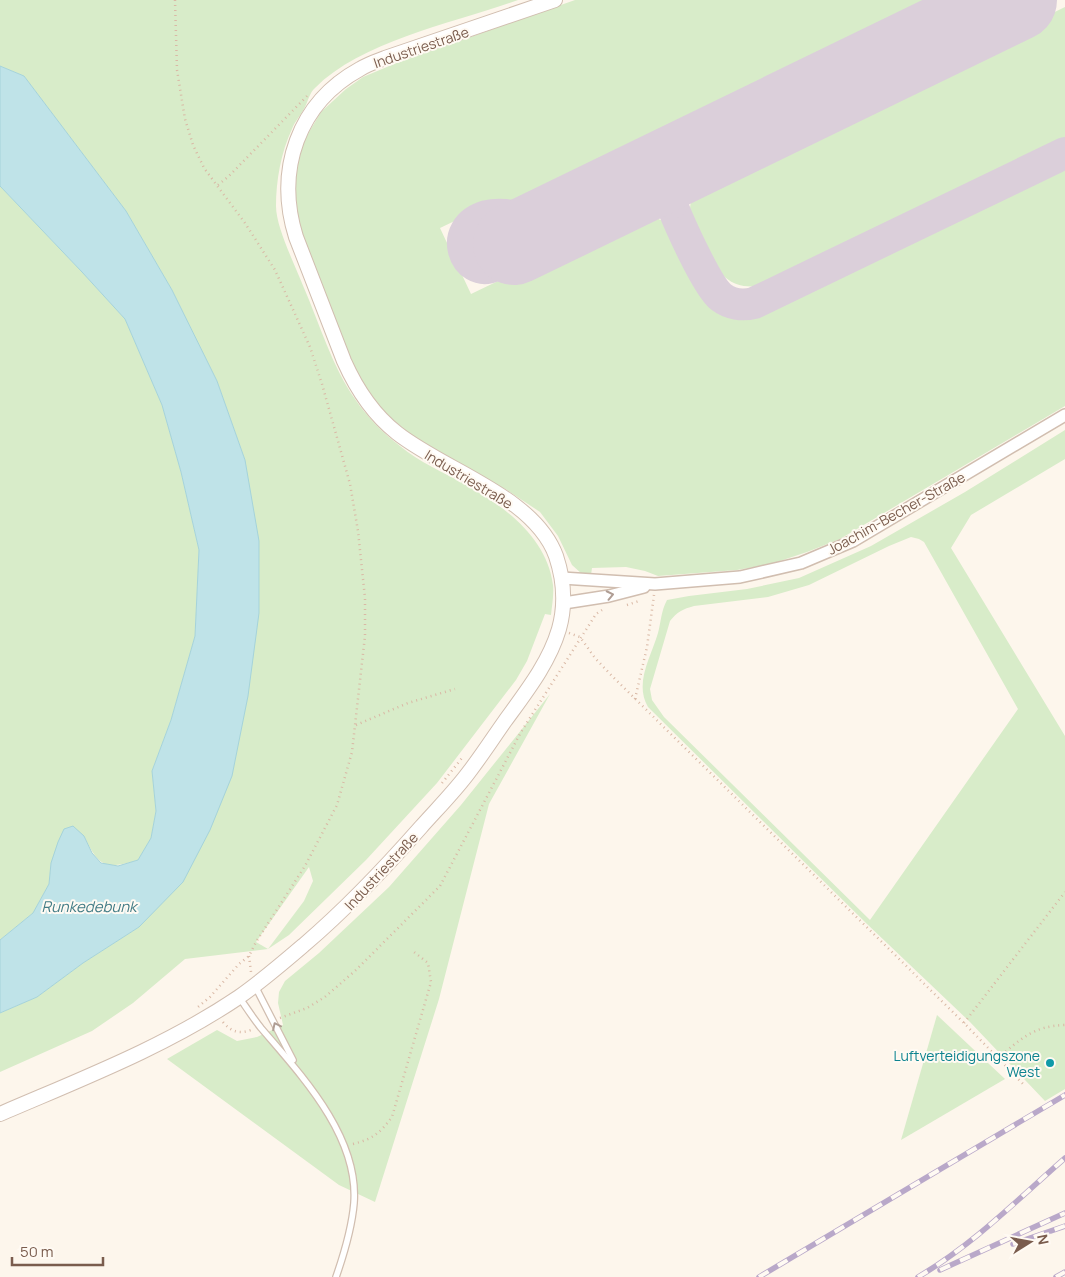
<svg xmlns="http://www.w3.org/2000/svg" width="1065" height="1277" font-family="Manrope,sans-serif">
<style>
.green{fill:#d8ecc9;fill-rule:evenodd}
.water{fill:#bfe3e8;stroke:#a5d3da}
.lines{fill:none;stroke-linecap:round;stroke-linejoin:round}
.taxiway{stroke:#dbcfda;stroke-width:32}
.runway{stroke:#dbcfda;stroke-width:82}
.service-casing{stroke:#d1beb0;stroke-width:8}
.minor-casing{stroke:#d1beb0;stroke-width:14}
.tertiary-casing{stroke:#d1beb0;stroke-width:16}
.path{stroke:#d9b8a5;stroke-width:2.5;stroke-dasharray:1 4;stroke-linecap:butt}
.service{stroke:#fff;stroke-width:5.5}
.minor{stroke:#fff;stroke-width:11}
.tertiary{stroke:#fff;stroke-width:14}
.rail-casing{stroke:#b9a8c9;stroke-width:5.5}
.rail{stroke:#fffaf3;stroke-width:4;stroke-dasharray:11;stroke-linecap:butt}
.oneway{stroke:#af9d94}
.culture-dot{fill:#0f9aa8;stroke:#fffaf3;stroke-width:2}
.labels{text-anchor:middle;dominant-baseline:central;stroke-width:4;stroke-linejoin:round;paint-order:stroke}
.street-label{font-size:14px;fill:#7a5c4d;stroke:#fffaf3}
.culture-label{font-size:14px;fill:#0d838f;stroke:#fffaf3;text-anchor:end}
.water-label{font-size:15px;font-style:italic;fill:#437c86;stroke:#fffaf3}
</style>
<rect width="100%" height="100%" fill="#fdf6ec"/>
<g class="green">
<path d="M0 0H518C455 23 363 40 315 88 310 92 308 101 305 107 301 115 295 121 292 129 281 152 276 181 276 206 276 228 296 267 304 288 320 325 332 366 355 399 367 417 383 433 400 446 419 462 443 472 464 484 503 505 547 537 553 585 554 595 552 605 551 615L545 614 527 661 516 680 437 783 366 860 289 935 268 949 185 959 133 1003 92 1031 0 1072V1013L37 997 83 963 139 927 245 460 217 381 172 290 126 211 24 76 0 66ZM309 867 313 881 304 901 268 949 256 942Z"/>
<path d="M575 0H951L523 207 490 204 440 228 471 294 625 220C638 216 654 213 666 224 672 229 676 239 680 247 696 280 708 325 756 312 764 310 773 306 781 302L1065 164V406L840 539 807 552 771 564 737 570 658 576 645 571 626 567 592 568 591 575 582 574 572 565 558 536 540 512 507 490 456 464 413 437 382 410 356 373 300 231 294 198 297 160 303 142 321 112 346 89 363 77 394 64Z"/>
<path d="M1065 7V141L772 283C733 295 717 275 701 243 690 221 684 206 699 185Z"/>
<path d="M0 186 82 272 125 319 162 405 181 472 199 550 195 636 171 720 152 771 156 811 151 838 138 860C105 870 99 867 84 836L51 863 49 884 33 913 0 940Z"/>
<path d="M1065 430V459L971 515 951 548 1065 736V1089L1045 1101 970 1022 867 924 648 707C634 683 651 657 658 633 661 622 661 611 667 600L689 596 747 589 799 578 871 546 965 492ZM911 537 919 539 924 542 1018 709 870 920 664 717 652 700 650 689 670 621C677 612 683 609 694 606L768 597 809 585 889 546Z"/>
<polygon points="550,694 489,804 439,999 375,1202 339,1185 167,1059 217,1030 237,1041 257,1037 283,1025 278,1003 279,992 285,981 319,953 389,887 461,805"/>
<polygon points="937,1015 1005,1079 901,1140"/>
</g>
<polygon class="water" points="0,66 24,76 126,211 172,290 217,381 245,460 259,541 259,613 248,696 232,776 210,830 183,882 139,927 83,963 37,997 0,1013 0,940 33,913 49,884 51,863 58,842 64,829 73,826 84,836 92,853 101,863 118,866 138,860 151,838 156,811 152,771 171,720 195,636 199,550 181,472 162,405 125,319 82,272 0,186"/>
<g class="lines">
<g class="taxiway">
<path d="M691 158C682 165 673 173 671 185 670 191 670 199 672 205 679 223 707 286 721 297 730 304 742 306 754 303L1065 153"/>
<path d="M593 205 629 188C646 186 659 190 672 203"/>
<path d="M514 244C506 250 503 262 494 266 465 279 445 228 487 216 508 211 536 223 560 221"/>
</g>
<polyline class="runway" points="514,244 1016,0"/>
<g class="service-casing">
<g id="service">
<polyline points="255,986 293,1060"/>
<path d="M239 997C246 1007 253 1018 261 1028 301 1075 359 1136 354 1203 352 1227 344 1254 336 1277"/>
</g>
</g>
<g class="minor-casing">
<g id="minor">
<polyline points="562,578 655,584 740,577 801,563 853,541 1065,415"/>
<polyline points="564,603 609,596 644,587"/>
</g>
</g>
<g class="tertiary-casing">
<path id="tertiary" d="M0 1114C81 1079 165 1047 239 997 262 981 284 962 305 944 347 908 384 869 421 827 437 809 455 791 469 772 482 755 493 738 505 721 526 692 549 663 559 629 566 604 564 580 556 556 534 496 445 471 397 433 374 415 356 388 344 361L296 237C275 170 298 103 360 69 368 64 377 61 385 58L555 0"/>
</g>
<g class="path">
<polyline points="175,0 177,70 185,119 193,145 204,168 245,223 275,270 310,347 322,384 350,484 358,531 365,598 365,636 352,752 337,805 305,866 256,942 249,956 239,964 210,997 198,1007"/>
<polyline points="218,185 229,176 307,96"/>
<polyline points="627,605 639,601"/>
<polyline points="569,633 580,637 595,658 612,676 964,1023 1024,1085"/>
<polyline points="635,699 647,647 654,595"/>
<polyline points="356,725 408,703 455,689"/>
<polyline points="442,783 462,758"/>
<polyline points="249,956 251,972"/>
<polyline points="280,1018 307,1008 325,997 356,970 440,886 521,732 596,614 602,610"/>
<path d="M223 1022C231 1032 240 1034 251 1030"/>
<polyline points="964,1023 1065,892"/>
<path d="M998 1058C1021 1039 1033 1026 1065 1025"/>
<path d="M353 1144C373 1139 380 1133 392 1117L431 982 428 963 414 952"/>
</g>
<use href="#service" class="service"/>
<use href="#minor" class="minor"/>
<use href="#tertiary" class="tertiary"/>
<g class="rail-casing">
<g id="rail">
<polyline points="1013,1244 1065,1226"/>
<polyline points="940,1270 1065,1213"/>
<polyline points="759,1277 1065,1095"/>
<path d="M918 1277C974 1244 1017 1200 1065 1158"/>
<polyline points="1056,1277 1065,1272"/>
</g>
</g>
<use href="#rail" class="rail"/>
</g>
<defs><path id="oneway-chevron" d="M-2-3.5L2.5 0L-2 3.5" fill="none" stroke-width="1.6" stroke-linecap="round" stroke-linejoin="round" transform="scale(1.25)"/></defs>
<g class="oneway">
<use href="#oneway-chevron" transform="translate(610 595) rotate(-12)"/>
<use href="#oneway-chevron" transform="translate(276 1026) rotate(-116)"/>
</g>
<circle class="culture-dot" cx="1050" cy="1063" r="5"/>
<g class="labels">
<g class="street-label">
<text transform="translate(421 47) rotate(-19)">Industriestraße</text>
<text transform="translate(469 479) rotate(31)">Industriestraße</text>
<text transform="translate(896 513) rotate(-29)">Joachim-Becher-Straße</text>
<text transform="translate(381 871) rotate(-47)">Industriestraße</text>
</g>
<g class="culture-label">
<text x="1040" y="1055">Luftverteidigungszone<tspan x="1040" dy="16">West</tspan></text>
</g>
<g class="water-label">
<text x="89" y="906">Runkedebunk</text>
</g>
</g>
<g transform="translate(1030 1242) rotate(79)" stroke="#fffaf3" stroke-width="4" paint-order="stroke">
<path d="M0-4L9 19L0 12L-9 19Z" fill="#7a5c4d"/>
<text y="-8" font-size="14" font-weight="bold" text-anchor="middle" fill="#7a5c4d">N</text>
</g>
<path d="M12 1257v8h91v-8" fill="none" stroke="#7a5c4d" stroke-width="2.5"/>
<text x="20" y="1257" font-size="15" fill="#7a5c4d" stroke="#fffaf3" stroke-width="4" paint-order="stroke">50 m</text>
</svg>
